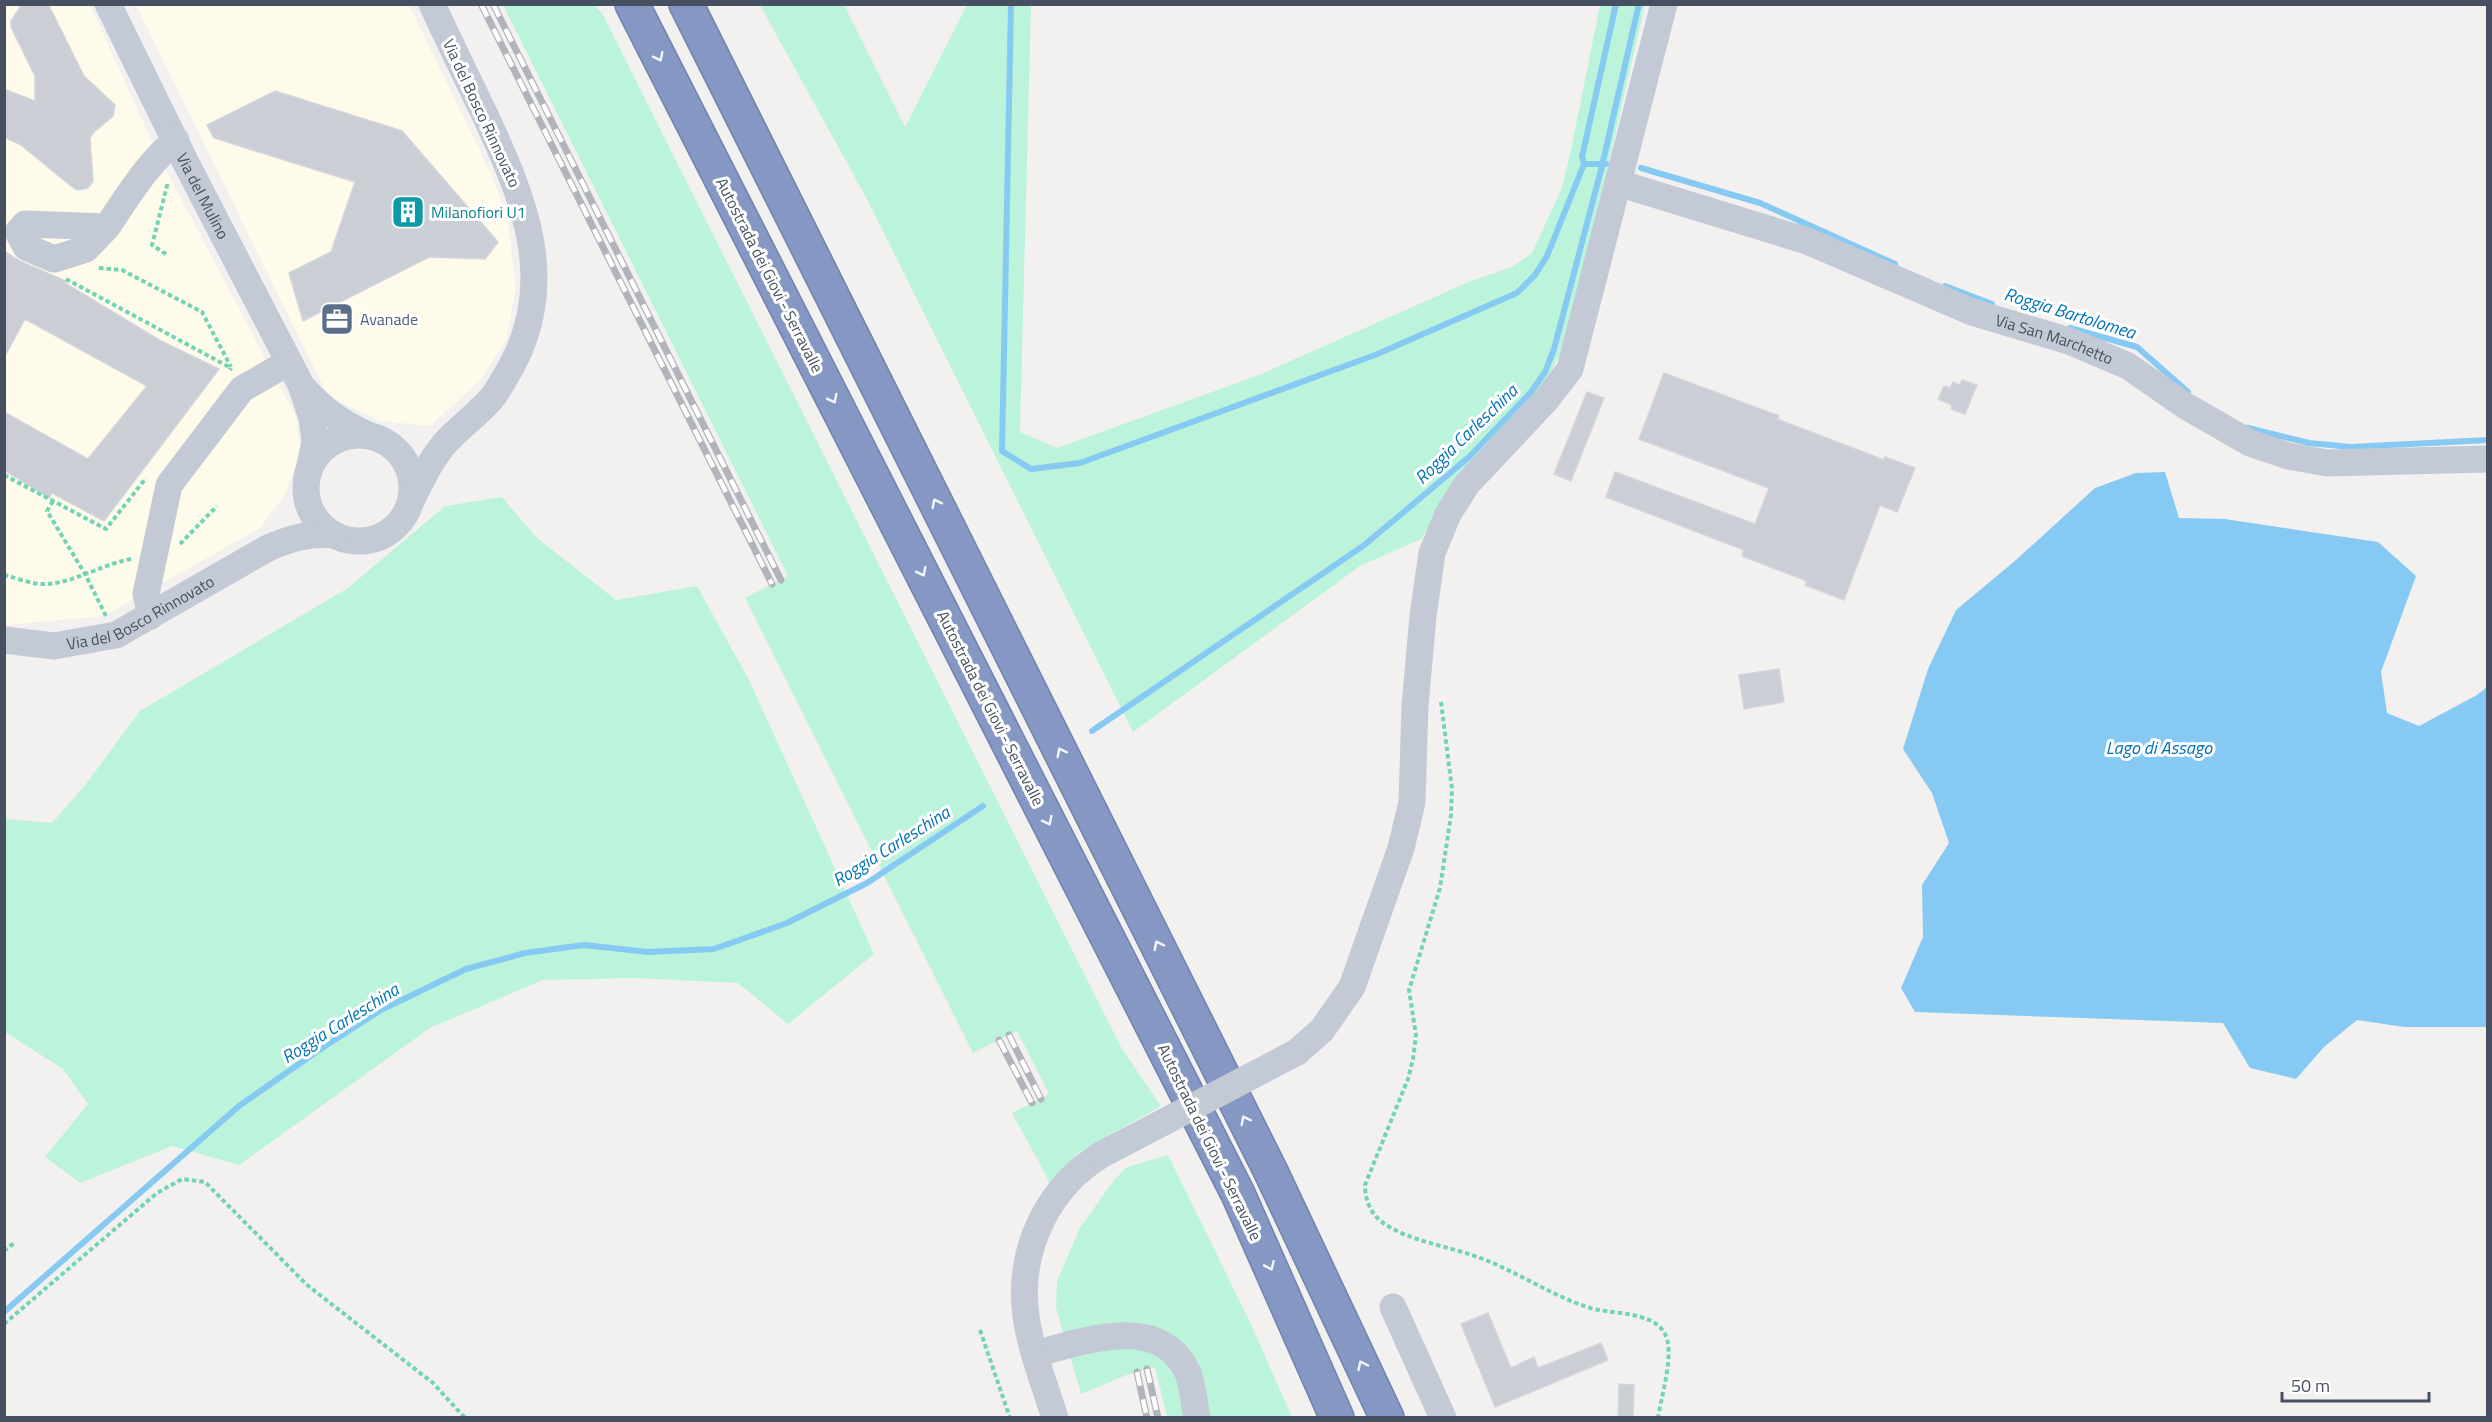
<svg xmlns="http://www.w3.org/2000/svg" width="2492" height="1422" viewBox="0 0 2492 1422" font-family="'Titillium Web',sans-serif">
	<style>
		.commercial { fill: #fefbea }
		.green { fill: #bcf3db }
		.water { fill: #86caf3 }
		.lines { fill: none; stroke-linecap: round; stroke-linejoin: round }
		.stream { stroke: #86caf3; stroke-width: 6 }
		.building { fill: #ccced6; stroke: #d4d5dc; stroke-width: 1.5 }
		.highway-casing { stroke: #7083af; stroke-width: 36 }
		.path { stroke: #71d4b4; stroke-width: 4; stroke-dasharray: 4.5 3; stroke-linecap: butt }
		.minor { stroke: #c3cad6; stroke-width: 27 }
		.highway { stroke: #8598c3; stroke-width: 33 }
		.rail-casing { stroke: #b2b4bb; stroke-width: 7 }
		.rail { stroke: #fff; stroke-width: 4.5; stroke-dasharray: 14; stroke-linecap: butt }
		.minor-bridge { stroke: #c3cad6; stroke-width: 27 }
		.oneway { stroke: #f3f5f9 }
		.labels { text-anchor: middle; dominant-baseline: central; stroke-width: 6; stroke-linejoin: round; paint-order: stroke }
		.street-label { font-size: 16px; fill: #475060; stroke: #fff }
		.culture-label { font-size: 16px; fill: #0d838f; stroke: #fff; text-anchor: start }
		.service-label { font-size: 16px; fill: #4e5e75; stroke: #fff; text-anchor: start }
		.water-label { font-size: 18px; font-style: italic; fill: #0173b9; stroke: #fff }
	</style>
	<rect width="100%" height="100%" fill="#f3f1f0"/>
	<!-- commercial -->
	<path class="commercial" d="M5,5h85l68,150 138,262 4,33 -14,43 -26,35 -156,88 -99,9z
		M136,5h273l82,169 16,42 9,72 -10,52 -24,38 -52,48 -50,-5 -52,-25z"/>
	<!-- green -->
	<path class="green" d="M503,5h91l9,10 519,1034 39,57 -83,47 -28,30 -38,-70 37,-19 -32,-63 -44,22 -228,-455 43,-22z
		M760,5h84l61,122 62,-122h64l-11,427 37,16 202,-73 212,-94 41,-14 20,-14 30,-65 9,-38 29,-145h45l-77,334 -30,57 -78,83 -39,60 -61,27 -227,166 -265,-531z
		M502,497l34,40 80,63 81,-14 52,94 125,274 -86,70 -50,-41 -103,-5 -92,2 -113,48 -191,137 -67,-19 -92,37 -35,-26 43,-53 -25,-35 -58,-37v-213l47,4 34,-39 54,-73 208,-123 97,-82z
		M1168,1155l82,167 42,95h-125l-12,-50 -26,7 -48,20 -25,-86 1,-27 23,-53 34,-48 13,-13z"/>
	<!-- water -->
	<path class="water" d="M2165,472l14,46 46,1 153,23 38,34 -35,96 6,41 32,13 58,-31 10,-8v340h-83l-47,-7 -33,27 -28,32 -46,-11 -27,-45 -308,-11 -14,-24 22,-51 -1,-52 27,-42 -17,-50 -29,-44 25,-80 28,-59 60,-50 79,-72 41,-15z"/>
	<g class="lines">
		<!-- stream -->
		<path class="stream" d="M1011,4l-9,447 29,18 49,-6 295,-108 142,-62 18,-18 12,-19 37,-92
			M1606,164h-22l-2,-7 34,-153
			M1641,168l119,35 135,61
			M1945,286l47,18
			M2070,328l67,19 51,45
			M2248,428l61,15 42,4 137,-7
			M1092,731l271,-185 30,-25 76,-64 62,-65 14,-20 9,-23 47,-179 38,-166
			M4,1312l235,-206 80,-56 62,-40 85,-41 59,-16 59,-8 64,7 66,-3 73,-26 80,-40 116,-77"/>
	</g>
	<!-- building -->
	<path class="building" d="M22,4h26l36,72 31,29 -2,11 -20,17 -3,5 3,43 -5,7 -5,1 -6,1 -6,-4 -50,-41 -17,-8v-48l31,12v-25l-24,-49v-6z
		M275,91l127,40 96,111 -13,17 -56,-2 -126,64 -14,-48 42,-21 24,-70 -141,-44 -7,-13z
		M4,251l16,10 46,20 -1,2 96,58 58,28 -115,152 -52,-28 -3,5 -45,-28v-58l84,47 59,-73 -122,-67 -21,39z
		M1664,373l115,43 -2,3 107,41 1,-3 30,11 -18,44 -17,-7 -36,95 -39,-15 2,-4 -65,-25 2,-6 -138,-53 9,-25 140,52 14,-36 -130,-49z
		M1962,380l15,5 -12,29 -14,-5 1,-4 -14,-6 6,-13 6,2 3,-6 7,3z
		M1587,392l17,6 -33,83 -17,-7z
		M1779,669l5,33 -40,7 -5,-34z
		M1488,1313l23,55 23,-11 4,11 63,-25 7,17 -113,47 -34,-83z
		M1619,1384l15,1 -1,33h-15z"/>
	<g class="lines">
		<defs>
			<path id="highway" d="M632,4l606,1190 99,224
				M686,4l585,1168 116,246"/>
		</defs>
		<!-- highway casing -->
		<use href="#highway" class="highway-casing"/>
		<!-- path -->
		<path class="path" d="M166,254l-14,-9 16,-63
			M99,268l23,2 80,42 29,55
			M66,279l165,89 -1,2
			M4,475l102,54 40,-51
			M53,501l-6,10 38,63 21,42
			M180,544l37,-38
			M4,575c13,3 29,10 42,9 27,-1 57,-20 85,-25
			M1441,702l11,87 -1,26 -11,73 -31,102 7,45 -3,24 -5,20 -43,106c0,17 7,32 23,41 28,17 65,21 95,33 36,14 68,36 104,48 23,8 62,3 77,25 12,19 -3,64 -6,86
			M4,1251l10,-8
			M4,1324l153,-131 25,-14 23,3 102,103 126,98 32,35
			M980,1330l30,88"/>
		<!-- minor -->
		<g class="minor">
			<path id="s1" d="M108,4l78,159 115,222 11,33 3,24 -6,29"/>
			<path id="s2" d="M1618,183l189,58 165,71 97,29 59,25 56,39 66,38 38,13 39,7 161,-4"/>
			<path d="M107,227l-21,22 -32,10 -28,-12 -8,-15 7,-8 82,3c21,-31 40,-63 69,-87"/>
			<path d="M304,389c20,21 38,35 64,46"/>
			<circle cx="359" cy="488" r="53"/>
			<path d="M411,501c10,-20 20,-42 35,-59 14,-15 32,-28 46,-44 7,-9 13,-21 19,-31 48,-87 12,-170 -26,-252 -18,-37 -36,-74 -53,-111"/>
			<path d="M151,616l-5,-22 23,-109 73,-96 47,-27"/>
			<path id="s3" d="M4,640l50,6 62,-11 152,-87c23,-10 41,-15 67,-13"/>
			<path d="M1297,1052l25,-22 30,-43 49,-139 11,-46 3,-96 8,-90 9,-63 16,-39 19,-30 79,-84 24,-31 94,-365"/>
			<path d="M1393,1307l50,111"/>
			<path d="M1035,1354c49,-13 125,-42 153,19 5,13 6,30 9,45"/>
			<path d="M1055,1418c-11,-36 -27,-74 -30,-111 -5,-61 24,-120 76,-152"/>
		</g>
		<!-- highway -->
		<use href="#highway" class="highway"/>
		<defs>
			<path id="rail" d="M481,4l291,580
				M493,4l288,576
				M1009,1035l32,64
				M999,1040l33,63
				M1147,1369l11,49
				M1137,1372l10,46"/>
		</defs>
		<!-- rail casing -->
		<use href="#rail" class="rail-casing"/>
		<!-- rail -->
		<use href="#rail" class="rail"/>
		<!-- minor-bridge -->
		<path class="minor-bridge" d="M1101,1155l196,-103"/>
	</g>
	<!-- one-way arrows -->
	<defs><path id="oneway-chevron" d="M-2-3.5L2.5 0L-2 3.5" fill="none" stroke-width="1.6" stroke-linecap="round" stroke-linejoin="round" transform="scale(1.5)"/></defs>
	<g class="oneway">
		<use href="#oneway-chevron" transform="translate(659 57) rotate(63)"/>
		<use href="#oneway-chevron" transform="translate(833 399) rotate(63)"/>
		<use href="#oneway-chevron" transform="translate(936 503) rotate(-117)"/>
		<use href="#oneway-chevron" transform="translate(922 572) rotate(63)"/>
		<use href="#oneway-chevron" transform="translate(1061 752) rotate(-117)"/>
		<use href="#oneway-chevron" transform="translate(1048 821) rotate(63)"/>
		<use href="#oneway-chevron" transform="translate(1158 945) rotate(-117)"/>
		<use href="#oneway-chevron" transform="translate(1245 1120) rotate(-117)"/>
		<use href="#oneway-chevron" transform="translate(1270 1266) rotate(66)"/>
		<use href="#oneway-chevron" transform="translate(1362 1365) rotate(-115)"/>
	</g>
	<!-- icons -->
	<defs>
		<symbol id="building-square" viewBox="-11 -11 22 22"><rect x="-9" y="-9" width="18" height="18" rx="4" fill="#0f9aa8" stroke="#fff"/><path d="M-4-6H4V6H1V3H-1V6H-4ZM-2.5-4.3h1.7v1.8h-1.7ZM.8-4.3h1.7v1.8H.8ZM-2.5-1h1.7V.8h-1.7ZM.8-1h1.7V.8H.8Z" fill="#fff"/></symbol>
		<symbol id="office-square" viewBox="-11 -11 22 22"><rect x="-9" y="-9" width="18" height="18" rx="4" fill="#5c6f8a" stroke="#fff"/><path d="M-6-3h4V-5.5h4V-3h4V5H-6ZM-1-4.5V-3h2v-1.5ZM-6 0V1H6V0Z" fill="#fff"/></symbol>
	</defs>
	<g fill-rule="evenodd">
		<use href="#building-square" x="389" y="193" width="38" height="38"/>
		<use href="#office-square" x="318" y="300" width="38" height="38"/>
	</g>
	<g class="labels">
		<!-- street labels -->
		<g class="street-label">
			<text transform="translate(482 113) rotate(65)">Via del Bosco Rinnovato</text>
			<text stroke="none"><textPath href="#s1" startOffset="214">Via del Mulino</textPath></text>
			<text transform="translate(770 275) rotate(63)">Autostrada dei Giovi - Serravalle</text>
			<text stroke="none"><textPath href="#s2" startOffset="464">Via San Marchetto</textPath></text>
			<text stroke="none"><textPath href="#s3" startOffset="144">Via del Bosco Rinnovato</textPath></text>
			<text transform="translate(991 708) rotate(63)">Autostrada dei Giovi - Serravalle</text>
			<text transform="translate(1210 1142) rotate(64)">Autostrada dei Giovi - Serravalle</text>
		</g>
		<!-- culture labels -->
		<g class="culture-label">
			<text x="431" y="212">Milanofiori U1</text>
		</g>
		<!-- service labels -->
		<g class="service-label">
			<text x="360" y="319">Avanade</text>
		</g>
		<!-- water labels -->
		<g class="water-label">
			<text transform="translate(2070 313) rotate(17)">Roggia Bartolomea</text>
			<text transform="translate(1466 434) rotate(-44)">Roggia Carleschina</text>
			<text x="2159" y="747">Lago di Assago</text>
			<text transform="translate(891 846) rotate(-32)">Roggia Carleschina</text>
			<text transform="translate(340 1023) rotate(-32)">Roggia Carleschina</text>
		</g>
	</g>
	<!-- border -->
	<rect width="2492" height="1422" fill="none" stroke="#475060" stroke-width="12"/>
	<!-- scale -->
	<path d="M2282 1392v9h147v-9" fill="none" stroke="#475060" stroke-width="3"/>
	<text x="2291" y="1392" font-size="18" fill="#475060" stroke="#ffffff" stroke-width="4.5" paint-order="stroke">50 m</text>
</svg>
